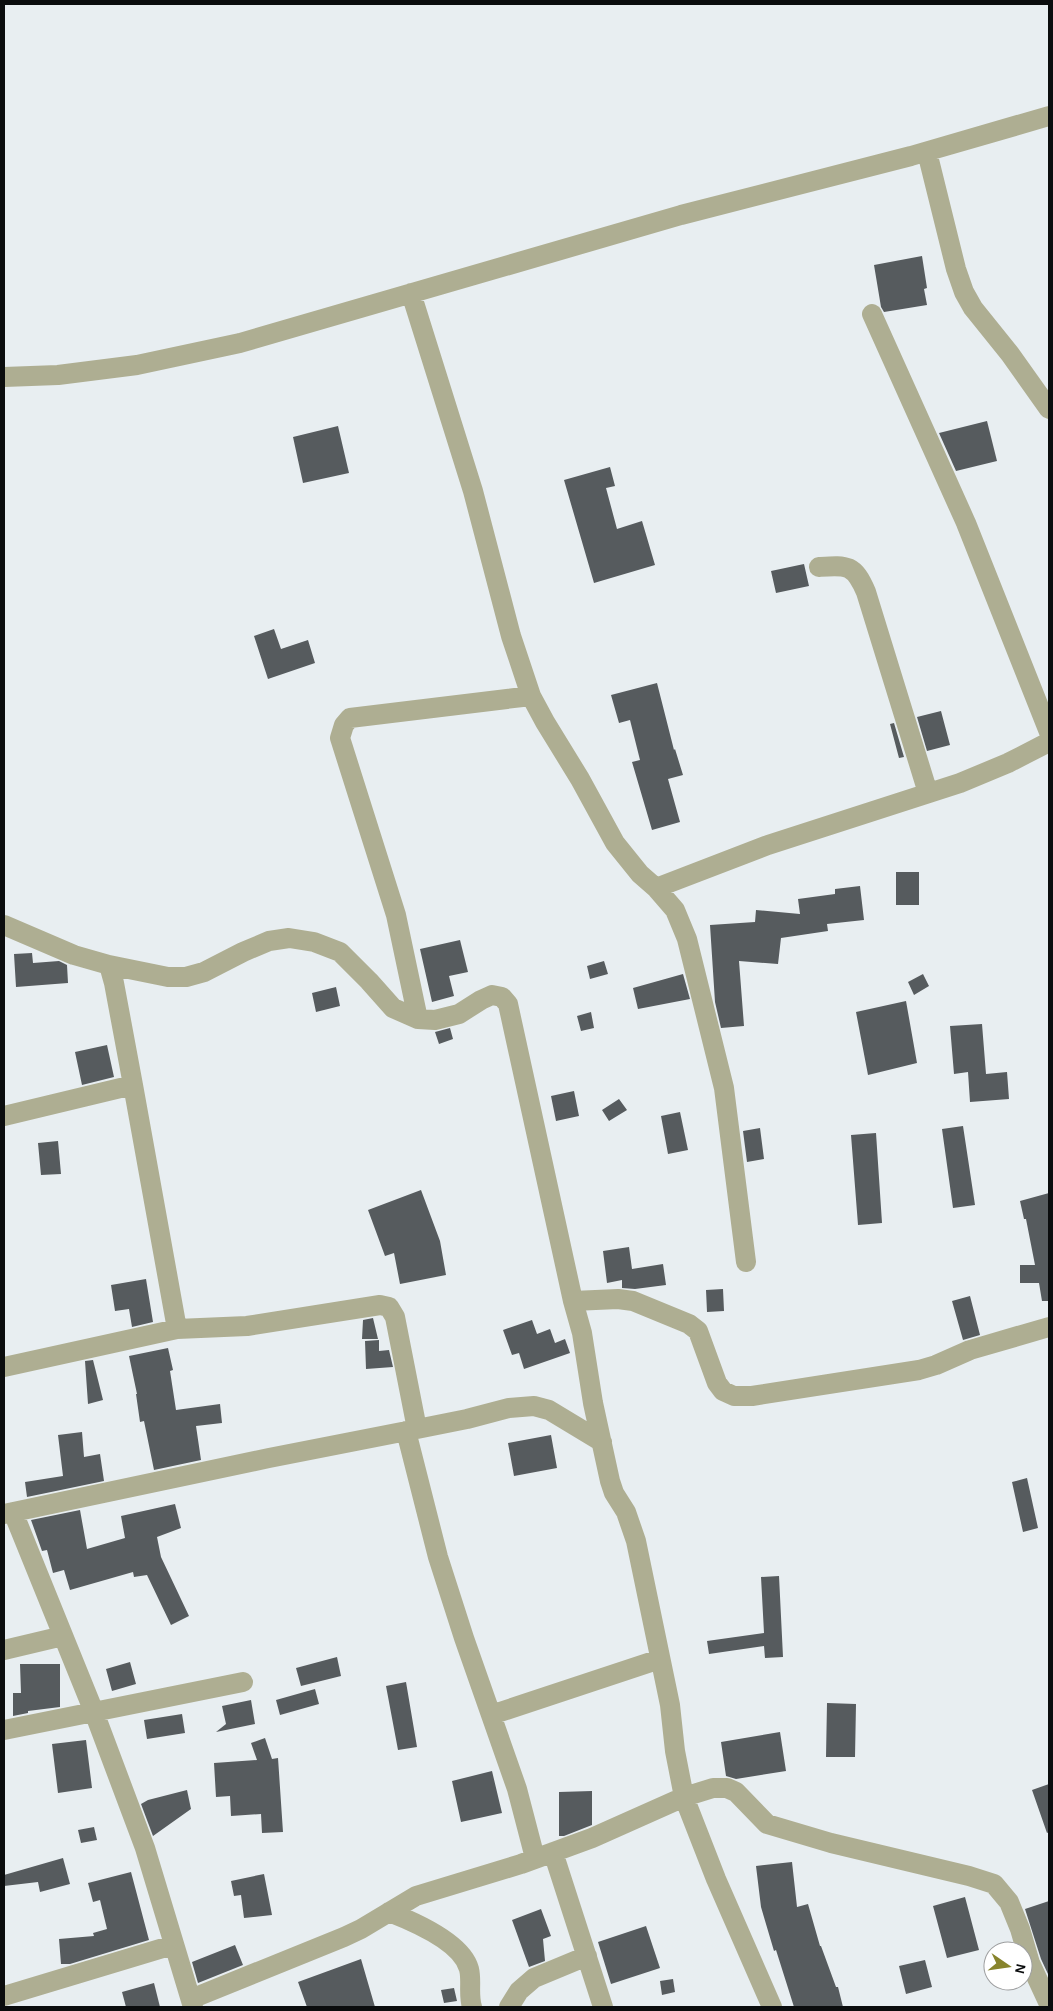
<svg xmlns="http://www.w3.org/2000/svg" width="1053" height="2011" viewBox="0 0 1053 2011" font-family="'Alegreya Sans',sans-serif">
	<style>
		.building { fill: #565b5e }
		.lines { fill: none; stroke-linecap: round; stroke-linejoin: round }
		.minor { stroke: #aeae92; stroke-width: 20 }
	</style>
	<rect width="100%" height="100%" fill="#e8eef1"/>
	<!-- building -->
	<path class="building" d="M922,256l5,32 -3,1 3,16 -43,7 -3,-5 -7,-42z
		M987,421l10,40 -41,10 -17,-38z
		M338,426l11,47 -46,10 -10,-46z
		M610,467l5,19 -9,2 11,41 25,-8 13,44 -61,18 -30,-103z
		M804,564l5,22 -33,7 -5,-22z
		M274,629l7,20 27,-9 7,23 -47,16 -14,-43z
		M657,683l17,67 1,-1 8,26 -15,4 12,43 -28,8 -20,-68 8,-2 -10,-40 -11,3 -8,-28z
		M941,711l9,34 -23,6 -10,-34z
		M894,723l10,34 -5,1 -9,-34z
		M896,872h23v33h-23z
		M860,886l4,34 -37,4 1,7 -47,7 -3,26 -39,-3 5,65 -23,2 -6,-26 -5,-77 45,-3 1,-12 44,4 -2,-15 37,-5v-5z
		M460,940l8,32 -19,4 5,20 -22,6 -12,-53z
		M32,953l1,10 26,-2 8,4 1,18 -52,4 -2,-33z
		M604,961l4,13 -18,5 -3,-13z
		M683,974l7,25 -52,10 -5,-21z
		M923,974l6,12 -15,9 -6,-13z
		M336,987l4,19 -24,6 -4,-19z
		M906,1001l11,62 -49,12 -12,-63z
		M591,1012l3,16 -13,3 -4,-15z
		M982,1024l4,50 21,-2 2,27 -39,3 -2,-30 -14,2 -4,-48z
		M450,1028l3,11 -14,5 -4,-12z
		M107,1045l7,32 -32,8 -7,-33z
		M574,1091l5,25 -23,5 -5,-25z
		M619,1099l8,11 -18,11 -7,-11z
		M680,1112l8,38 -20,4 -7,-38z
		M963,1126l12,79 -22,3 -11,-79z
		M760,1128l4,31 -17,3 -4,-31z
		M876,1133l6,90 -24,2 -7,-90z
		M58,1141l3,33 -20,1 -3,-32z
		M421,1190l19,51 6,34 -46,9 -6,-31 -9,3 -17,-46z
		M1049,1193v108h-7l-3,-18h-19v-18h15l-9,-46h-2l-4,-18z
		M629,1247l3,22 31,-5 3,21 -31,4 -13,-1v-8l-15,3 -4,-32z
		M146,1279l7,43 -21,5 -3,-18 -14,2 -4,-26z
		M723,1289l1,22 -17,1 -1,-22z
		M970,1296l10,39 -17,5 -11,-39z
		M373,1318l5,21h-16l1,-19z
		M532,1320l5,14 13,-5 5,14 10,-4 5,14 -46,16 -5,-16 -7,2 -9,-25z
		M379,1340v11l10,-1 4,17 -27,2 -1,-28z
		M168,1348l5,22 -3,1 6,39 44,-6 2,19 -26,3 5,34 -47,10 -10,-49 -4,1 -4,-28h1l-8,-38z
		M93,1360l10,40 -15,4 -3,-43z
		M82,1432l2,25 16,-3 4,27 -77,16 -2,-15 38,-6 -5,-41z
		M551,1435l6,33 -43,8 -6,-33z
		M1027,1478l11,50 -15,4 -11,-50z
		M175,1504l6,24 -24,9 4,20 28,59 -18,9 -24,-50 -13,2 -1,-5 -63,18 -6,-20 -11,3 -6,-23 -5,1 -11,-31 49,-10 7,39 38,-11 -4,-22z
		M779,1576l4,81 -18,1 -1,-12 -55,8 -2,-13 57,-8 -3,-56z
		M337,1657l4,19 -40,10 -5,-18z
		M130,1662l6,22 -24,7 -6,-22z
		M20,1664h40v43l-32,4v2l-15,3v-23h8z
		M406,1682l11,65 -19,3 -12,-64z
		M315,1689l4,15 -39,11 -4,-15z
		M251,1700l4,24 -39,8 10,-8 -4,-18z
		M827,1703l29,1 -1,53h-29z
		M182,1714l3,19 -38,6 -3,-19z
		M780,1732l6,39 -50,8 -10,-3 -5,-34z
		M265,1738l7,21 6,-1 5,74 -21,1 -1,-19 -30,2 -1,-20 -14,1 -2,-34 43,-3 -6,-17z
		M86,1740l6,48 -34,5 -6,-49z
		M492,1771l10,42 -41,9 -9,-41z
		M1049,1784v48l-2,1 -15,-43z
		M187,1790l4,19 -38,27 -12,-32 7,-4z
		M592,1791v34l-28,11h-5v-44z
		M94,1827l3,13 -16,3 -3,-13z
		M63,1858l7,26 -30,8 -2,-10 -34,4v-11z
		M792,1862l5,45 11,-3 12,42h1l15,41h2l5,20h-49l-18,-57 -2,1 -13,-44 -5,-41z
		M131,1872l18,68 -79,24h-9l-2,-25 35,-3 -1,-3 14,-4 -7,-29 -7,2 -5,-19z
		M264,1874l8,41 -28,3 -3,-23 -7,1 -3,-15z
		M965,1897l14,53 -32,8 -14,-52z
		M1049,1901v73h-1l-7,-15 -16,-50z
		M541,1909l10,27 -8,3 2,22 -16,6 -17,-47z
		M646,1926l14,42 -49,16 -13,-42z
		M235,1945l8,20 -45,18 -6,-21z
		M361,1959l14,48h-68l-9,-25z
		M925,1960l7,27 -26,7 -7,-28z
		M673,1979l2,13 -13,3 -2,-14z
		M154,1983l6,24h-34l-4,-15z
		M454,1988l3,13 -13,2 -3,-13z"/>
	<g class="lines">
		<!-- minor -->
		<path class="minor" d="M927,152l29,117 8,23 9,16 37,46 39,55
			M411,293l62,198 38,145 20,60 14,26 35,57 35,64 25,31 16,14 19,22 12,29 37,149 22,174
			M872,314l94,209 83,209
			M4,377l54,-2 79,-10 103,-22 441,-128 230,-59 138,-40
			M819,567c28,-2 35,-3 47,25l62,201
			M656,888l112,-43 192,-62 48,-20 41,-21
			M4,925l70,30 35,10 5,18 19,102 44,244
			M109,965l59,12h18l18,-5 39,-20 26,-11 20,-3 25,4 26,10 29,29 24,27 25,11 17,1 24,-6 22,-14 11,-5 10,2 6,7 65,297 9,32 11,70 17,78 4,12 12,19 10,29 34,164 5,46 9,46 32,82 56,128
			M418,1019l-22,-104 -56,-177 4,-13 6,-7 181,-22
			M4,1116l129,-31
			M573,1301l45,-2 15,2 56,23 9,7 19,52 6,8 11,5h18l167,-26 17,-5 34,-15 79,-23
			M4,1367l173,-38 70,-3 133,-21 9,2 6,10 22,112 50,-10 42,-11 25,-2 15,4 53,32
			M406,1431l32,126 26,81 53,151 18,69
			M13,1512l81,200 51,136 48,159
			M4,1514l265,-56 148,-29
			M4,1650l59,-14
			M491,1715l169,-56
			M4,1730l239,-48
			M553,1852l50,155
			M389,1912c23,9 73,30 80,57 3,12 -1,25 3,38
			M4,1996l169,-51
			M191,1999l153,-62 17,-8 55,-33 105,-32 71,-26 92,-41 29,-9h14l9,4 31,32 64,19 138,33 25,8 15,18 11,27 10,34 19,41
			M509,2007l10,-16 15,-13 53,-22"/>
	</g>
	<!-- border -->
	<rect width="1053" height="2011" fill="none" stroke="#0b0d0e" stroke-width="10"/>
	<!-- north arrow -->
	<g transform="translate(1008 1966) rotate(103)"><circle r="24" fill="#ffffff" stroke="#9d9e9f"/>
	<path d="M0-4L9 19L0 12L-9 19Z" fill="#87842c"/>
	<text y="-8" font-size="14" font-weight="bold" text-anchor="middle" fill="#0b0d0e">N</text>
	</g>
</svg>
